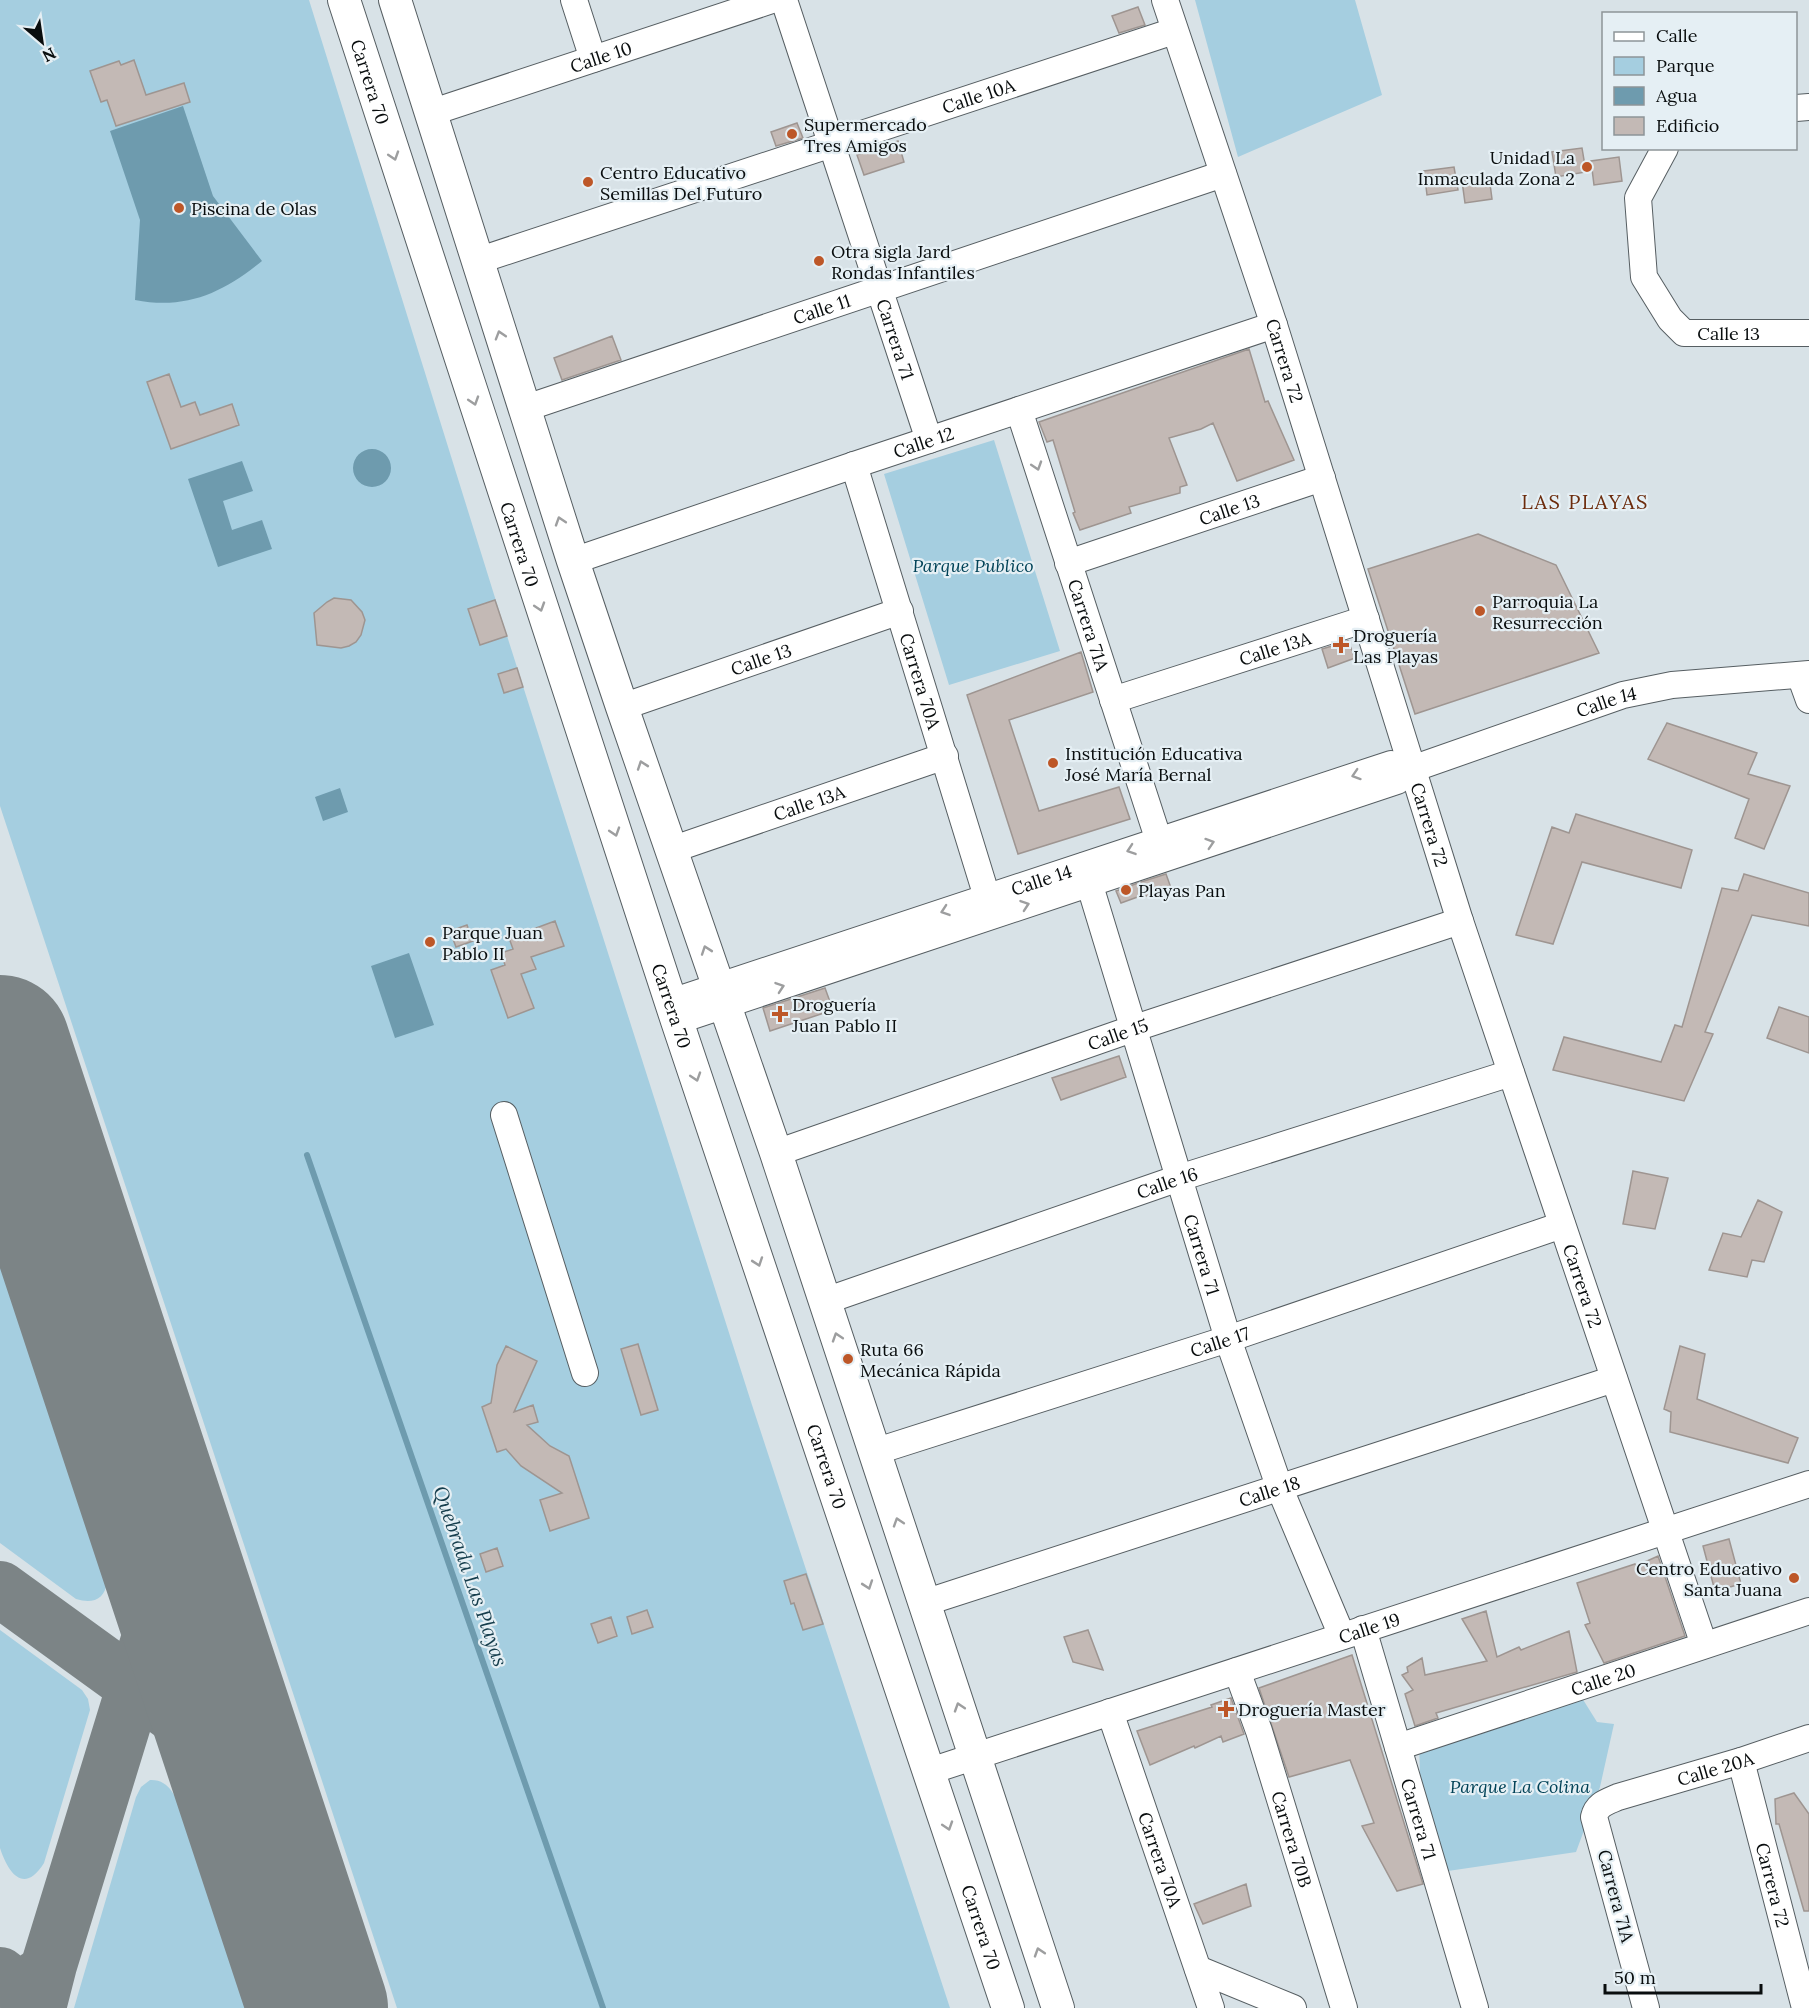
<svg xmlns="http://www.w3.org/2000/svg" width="1809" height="2008" viewBox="0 0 1809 2008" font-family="Lora,serif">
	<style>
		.green { fill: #a5cee0 }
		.water { fill: #6e9bae }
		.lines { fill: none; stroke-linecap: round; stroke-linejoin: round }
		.stream { stroke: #6e9bae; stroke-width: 6 }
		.taxiway { stroke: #7c8486; stroke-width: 56 }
		.runway { stroke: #7c8486; stroke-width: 140 }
		.building { fill: #c3b9b5; stroke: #9e9591; stroke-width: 1.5 }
		.minor-casing { stroke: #565e62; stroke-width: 28 }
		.major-casing { stroke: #565e62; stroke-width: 34 }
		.minor { stroke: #fff; stroke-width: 26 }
		.major { stroke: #fff; stroke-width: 32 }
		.oneway { stroke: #9d9e9f }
		.poi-dot { fill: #bd5728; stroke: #e5eff4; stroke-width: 2 }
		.labels { text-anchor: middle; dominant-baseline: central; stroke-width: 4.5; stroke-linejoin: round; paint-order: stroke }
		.street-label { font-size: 18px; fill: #090d0e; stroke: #e5eff4 }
		.poi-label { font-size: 18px; fill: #090d0e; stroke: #e5eff4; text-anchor: start }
		.park-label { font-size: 18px; font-style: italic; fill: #004257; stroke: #e5eff4 }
		.neighbourhood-label { font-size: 20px; letter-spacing: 1.5px; fill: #6c2c0d; stroke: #e5eff4 }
		.water-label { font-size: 20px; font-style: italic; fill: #153d4c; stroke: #e5eff4 }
	</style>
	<rect width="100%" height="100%" fill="#d8e2e7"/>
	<!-- green -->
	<path class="green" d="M0,0h309l192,617 251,788 198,603h-553l-397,-1202z
		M1195,0h160l27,95 -144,62z
		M994,440l66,211 -111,34 -65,-211z
		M0,1260l107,322c-2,18 -15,22 -31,17l-76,-56z
		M0,1630l82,60 6,9 2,11 -46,153c-20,32 -36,10 -44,-15z
		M1582,1698l15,24 17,2 -14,63 -24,65 -128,19 -27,-60 -2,-71z
		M150,1780c20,-1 26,18 33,34l65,194h-174l62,-211 5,-10z"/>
	<!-- water -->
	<path class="water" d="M183,106l30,90 49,65c-39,32 -76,49 -127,39l5,-80 -30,-89z
		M353 468a19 19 0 1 1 38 0a19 19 0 1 1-38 0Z
		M242,461l11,30 -30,10 9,29 30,-10 10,29 -54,18 -30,-88z
		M340,788l8,24 -25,9 -8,-24z
		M409,953l25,72 -39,13 -24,-72z"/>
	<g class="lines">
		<!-- stream -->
		<path class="stream" d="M307,1155l296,853"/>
		<!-- taxiway -->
		<path class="taxiway" d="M0,1589l217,157 12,13 15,25
			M0,1975c17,16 39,8 49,-10
			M38,2008l11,-43 114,-371 4,-20v-23"/>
		<!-- runway -->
		<path class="runway" d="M0,1045l318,963"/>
	</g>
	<!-- building -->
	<path class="building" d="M1138,7l7,18 -26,8 -7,-17z
		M134,60l12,35 38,-12 6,19 -74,24 -9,-26 -6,2 -11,-31 29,-10 2,4z
		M797,123l6,15 -27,8 -5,-14z
		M898,141l6,21 -40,13 -7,-20z
		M1582,148l4,24 -30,5 -4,-25z
		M1619,157l3,24 -28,4 -3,-24z
		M1454,167l4,23 -31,5 -3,-24z
		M1489,176l3,23 -27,4 -3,-22z
		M612,336l9,24 -59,20 -8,-22z
		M1249,349l16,53 3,-1 26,59 -57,21 -24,-58 -12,6 -32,9 18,47 -7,2v6l-51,14 2,6 -51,17 -7,-17 2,-1 -22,-72 -6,2 -8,-20z
		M169,374l12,33 14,-5 5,13 32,-11 7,21 -68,24 -24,-67z
		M1478,534l78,31 43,88 -184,61 -47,-145z
		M334,598l17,2 11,12 3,8 -4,15 -5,7 -7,4 -8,2 -24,-3 -3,-32 13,-11z
		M495,600l12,36 -27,9 -12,-36z
		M1348,641l7,17 -27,10 -6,-19z
		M1081,652l12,40 -84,28 30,91 80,-24 11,32 -112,35 -51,-159z
		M517,668l6,19 -19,6 -6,-19z
		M1667,723l90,30 -9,21 42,12 -26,63 -29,-11 14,-39 -101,-40z
		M1576,814l116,36 -11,38 -99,-26 -29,82 -37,-9 36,-108 17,6z
		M1166,874l5,14 -25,8 -5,-14z
		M1744,874l65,19v33l-57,-11 -47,117 8,2 -29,67 -131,-31 11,-33 97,25 14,-37 7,2 40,-139 16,3z
		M1138,883l5,12 -22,8 -5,-12z
		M555,921l9,25 -33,11 5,12 -15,5 13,34 -26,10 -17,-48 14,-5 -4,-12 12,-4 -4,-11z
		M467,925l6,16 -17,6 -6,-16z
		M825,988l8,22 -63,21 -7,-23z
		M1779,1007l30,10v36l-42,-15z
		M1119,1056l7,21 -65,23 -9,-22z
		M1633,1171l35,7 -13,51 -32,-5z
		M1758,1200l24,12 -18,50 -12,-2 -5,17 -38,-7 14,-37 18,4z
		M638,1344l20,66 -17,5 -20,-66z
		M506,1346l31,15 -23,51 19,-7 5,17 -11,3 23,21 19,10 20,62 -39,13 -10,-31 22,-7 -41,-27 -15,-17 -9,3 -15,-45 9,-4 6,-38z
		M1680,1346l25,8 -8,45 101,39 -10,25 -118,-31 1,-20 -7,-3z
		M1729,1539l12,45 -26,7 -12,-45z
		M497,1548l6,18 -17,6 -6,-18z
		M1658,1556l27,80 -81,27 -19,-38 5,-2 -13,-40 58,-19 1,2z
		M806,1574l17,50 -20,6 -9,-27 -3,1 -7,-23z
		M647,1610l6,17 -21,7 -5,-17z
		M1486,1611l11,46 22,-10 2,3 48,-19 8,41 -141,41 2,5 -23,8 -10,-32 8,-4 -11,-15 6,-3 -1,-5 15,-9 3,17 62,-14 -25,-42z
		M611,1617l6,19 -19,7 -7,-19z
		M1088,1630l15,40 -30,-8 -9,-25z
		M1352,1655l71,229 -26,7 -35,-65 12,-3 -24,-63 -61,17 -30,-89z
		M1231,1698l13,36 -21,8 -2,-6 -26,12 -1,-2 -44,19 -13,-34 75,-24 -1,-2z
		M1794,1793l15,21v97h-5l-25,-87h-3l-1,-25z
		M1246,1884l5,22 -48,18 -9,-20z"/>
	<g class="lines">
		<defs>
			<g id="minor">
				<path d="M574,0l19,59"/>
				<path id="s1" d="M784,0l145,440"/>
				<path id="s2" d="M1165,0l109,325 186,596 244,724"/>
				<path d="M1796,108l13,-1"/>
				<path id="s3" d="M430,113l342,-113"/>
				<path id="s4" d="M1665,148l-27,50 6,79 26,42 14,14h125"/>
				<path id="s5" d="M477,261l697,-230"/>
				<path id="s6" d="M523,409l700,-235"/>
				<path id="s7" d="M1019,410l140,431"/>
				<path id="s8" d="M854,465l133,432"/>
				<path id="s9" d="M573,561l281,-96 420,-140"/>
				<path id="s10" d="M1068,563l254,-85"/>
				<path d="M1800,675l9,25"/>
				<path id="s11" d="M1113,700l253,-81"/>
				<path id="s12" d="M622,707l278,-96"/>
				<path id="s13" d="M671,850l274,-94"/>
				<path id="s14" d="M1084,866l144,473 52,150 62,147"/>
				<path id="s15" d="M671,1002l720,-238 21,5"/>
				<path id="s16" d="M677,1021l720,-240 15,-12 211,-74 49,-10 137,-11"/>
				<path d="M504,1115l81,258"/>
				<path id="s17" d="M776,1153l356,-124 328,-108"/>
				<path id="s18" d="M825,1301l354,-123 332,-105"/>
				<path id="s19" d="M874,1452l354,-113 334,-114"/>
				<path id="s20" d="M924,1603l690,-224"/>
				<path id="s21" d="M1363,1629l112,379"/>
				<path id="s22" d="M1237,1671l22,60 85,277"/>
				<path id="s23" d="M1110,1712l101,296"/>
				<path id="s24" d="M1398,1747l411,-136"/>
				<path id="s25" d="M1741,1761l64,247"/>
				<path id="s26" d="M930,1771l879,-287"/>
				<path d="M1198,1969l95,39"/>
				<path id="s27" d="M1646,2008l-52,-191c3,-13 13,-15 24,-20l123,-36 68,-23"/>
			</g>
			<g id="major">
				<path id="s28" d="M344,0c110,340 219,681 333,1021 110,329 223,657 331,987"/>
				<path d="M395,0l178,561 49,146 154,446 282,855"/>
			</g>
		</defs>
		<!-- minor casing -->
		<use href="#minor" class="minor-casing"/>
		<!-- major casing -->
		<use href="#major" class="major-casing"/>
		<!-- minor -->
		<use href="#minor" class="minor"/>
		<!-- major -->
		<use href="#major" class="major"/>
	</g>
	<!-- one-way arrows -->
	<defs><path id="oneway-chevron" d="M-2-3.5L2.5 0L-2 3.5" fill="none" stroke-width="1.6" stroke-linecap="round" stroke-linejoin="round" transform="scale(1.5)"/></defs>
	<g class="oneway">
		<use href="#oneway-chevron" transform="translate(394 156) rotate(72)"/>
		<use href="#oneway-chevron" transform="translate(500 335) rotate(-107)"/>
		<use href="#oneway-chevron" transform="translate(474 401) rotate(72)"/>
		<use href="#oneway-chevron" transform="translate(1037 466) rotate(72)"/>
		<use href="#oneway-chevron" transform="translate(560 521) rotate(-108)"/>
		<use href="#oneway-chevron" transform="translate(540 607) rotate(72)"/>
		<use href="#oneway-chevron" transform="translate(642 765) rotate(-109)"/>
		<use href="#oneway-chevron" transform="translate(1356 775) rotate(162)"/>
		<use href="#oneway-chevron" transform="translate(615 832) rotate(72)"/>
		<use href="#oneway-chevron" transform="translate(1210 843) rotate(-18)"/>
		<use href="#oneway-chevron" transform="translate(1131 850) rotate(161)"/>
		<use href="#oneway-chevron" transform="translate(1025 905) rotate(-19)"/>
		<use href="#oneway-chevron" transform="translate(945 911) rotate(161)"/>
		<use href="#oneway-chevron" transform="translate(706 950) rotate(-109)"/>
		<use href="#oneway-chevron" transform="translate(780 987) rotate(-19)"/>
		<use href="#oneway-chevron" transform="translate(696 1077) rotate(72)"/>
		<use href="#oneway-chevron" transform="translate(758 1262) rotate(71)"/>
		<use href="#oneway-chevron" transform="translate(837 1337) rotate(-108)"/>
		<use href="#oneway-chevron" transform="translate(898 1522) rotate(-108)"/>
		<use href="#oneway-chevron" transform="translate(868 1585) rotate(71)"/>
		<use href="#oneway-chevron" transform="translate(959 1707) rotate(-108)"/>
		<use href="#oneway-chevron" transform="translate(948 1826) rotate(72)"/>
		<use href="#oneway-chevron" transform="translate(1039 1952) rotate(-108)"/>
	</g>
	<!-- markers -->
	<g class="poi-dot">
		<circle cx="792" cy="134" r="6"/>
		<circle cx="1587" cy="167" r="6"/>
		<circle cx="588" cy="182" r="6"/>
		<circle cx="179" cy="208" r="6"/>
		<circle cx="819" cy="261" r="6"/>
		<circle cx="1480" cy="611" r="6"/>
		<path d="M1338 636h6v6h6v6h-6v6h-6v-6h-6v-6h6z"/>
		<circle cx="1053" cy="763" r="6"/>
		<circle cx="1126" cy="890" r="6"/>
		<circle cx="430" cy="942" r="6"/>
		<path d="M777 1005h6v6h6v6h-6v6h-6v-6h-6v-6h6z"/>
		<circle cx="848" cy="1359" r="6"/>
		<circle cx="1794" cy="1578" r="6"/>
		<path d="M1223 1700h6v6h6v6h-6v6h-6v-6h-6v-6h6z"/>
	</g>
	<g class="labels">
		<!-- street labels -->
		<g class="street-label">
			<text stroke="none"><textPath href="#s3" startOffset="180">Calle 10</textPath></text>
			<text stroke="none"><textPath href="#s28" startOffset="86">Carrera 70</textPath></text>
			<text stroke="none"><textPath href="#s5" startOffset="528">Calle 10A</textPath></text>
			<text stroke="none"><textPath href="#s6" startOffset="315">Calle 11</textPath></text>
			<text stroke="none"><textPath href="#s4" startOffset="250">Calle 13</textPath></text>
			<text stroke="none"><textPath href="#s1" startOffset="357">Carrera 71</textPath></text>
			<text stroke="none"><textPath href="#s2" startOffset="380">Carrera 72</textPath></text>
			<text stroke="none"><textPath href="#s9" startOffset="370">Calle 12</textPath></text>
			<text stroke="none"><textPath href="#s10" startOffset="170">Calle 13</textPath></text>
			<text stroke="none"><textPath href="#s28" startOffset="572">Carrera 70</textPath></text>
			<text stroke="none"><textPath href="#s7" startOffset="226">Carrera 71A</textPath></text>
			<text stroke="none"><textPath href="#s11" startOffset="170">Calle 13A</textPath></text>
			<text stroke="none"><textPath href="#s12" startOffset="147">Calle 13</textPath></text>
			<text stroke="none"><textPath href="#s8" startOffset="226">Carrera 70A</textPath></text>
			<text stroke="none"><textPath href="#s16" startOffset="984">Calle 14</textPath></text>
			<text stroke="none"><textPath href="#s13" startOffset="146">Calle 13A</textPath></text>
			<text stroke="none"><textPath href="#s2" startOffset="866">Carrera 72</textPath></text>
			<text stroke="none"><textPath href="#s15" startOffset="390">Calle 14</textPath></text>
			<text stroke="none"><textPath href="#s28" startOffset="1058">Carrera 70</textPath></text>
			<text stroke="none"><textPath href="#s17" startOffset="362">Calle 15</textPath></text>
			<text stroke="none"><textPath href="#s18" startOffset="362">Calle 16</textPath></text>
			<text stroke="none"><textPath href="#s14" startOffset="406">Carrera 71</textPath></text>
			<text stroke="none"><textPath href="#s2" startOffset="1352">Carrera 72</textPath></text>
			<text stroke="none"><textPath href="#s19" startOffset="363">Calle 17</textPath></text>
			<text stroke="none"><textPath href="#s28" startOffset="1544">Carrera 70</textPath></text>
			<text stroke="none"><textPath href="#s20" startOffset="363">Calle 18</textPath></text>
			<text stroke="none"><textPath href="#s26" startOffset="462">Calle 19</textPath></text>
			<text stroke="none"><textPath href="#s24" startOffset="216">Calle 20</textPath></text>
			<text stroke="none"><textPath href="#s27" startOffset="332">Calle 20A</textPath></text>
			<text stroke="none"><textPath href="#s21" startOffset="198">Carrera 71</textPath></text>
			<text stroke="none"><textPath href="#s22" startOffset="177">Carrera 70B</textPath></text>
			<text stroke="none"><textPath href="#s23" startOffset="156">Carrera 70A</textPath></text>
			<text stroke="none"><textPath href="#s25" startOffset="128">Carrera 72</textPath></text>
			<text transform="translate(1616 1896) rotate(75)">Carrera 71A</text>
			<text stroke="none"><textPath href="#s28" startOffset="2030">Carrera 70</textPath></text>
		</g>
		<!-- poi labels -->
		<g class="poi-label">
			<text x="804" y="124">Supermercado<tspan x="804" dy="21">Tres Amigos</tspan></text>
			<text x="1575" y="157" text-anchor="end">Unidad La<tspan x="1575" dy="21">Inmaculada Zona 2</tspan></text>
			<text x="600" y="172">Centro Educativo<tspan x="600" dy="21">Semillas Del Futuro</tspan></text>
			<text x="191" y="208">Piscina de Olas</text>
			<text x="831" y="251">Otra sigla Jard<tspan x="831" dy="21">Rondas Infantiles</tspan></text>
			<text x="1492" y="601">Parroquia La<tspan x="1492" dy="21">Resurrección</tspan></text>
			<text x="1353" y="635">Droguería<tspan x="1353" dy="21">Las Playas</tspan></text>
			<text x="1065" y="753">Institución Educativa<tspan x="1065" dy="21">José María Bernal</tspan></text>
			<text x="1138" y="890">Playas Pan</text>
			<text x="442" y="932">Parque Juan<tspan x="442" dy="21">Pablo II</tspan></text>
			<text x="792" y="1004">Droguería<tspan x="792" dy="21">Juan Pablo II</tspan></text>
			<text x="860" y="1349">Ruta 66<tspan x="860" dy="21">Mecánica Rápida</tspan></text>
			<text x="1782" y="1568" text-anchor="end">Centro Educativo<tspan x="1782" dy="21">Santa Juana</tspan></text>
			<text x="1238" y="1709">Droguería Master</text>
		</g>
		<!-- park labels -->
		<g class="park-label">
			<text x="973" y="565">Parque Publico</text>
			<text x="1520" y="1786">Parque La Colina</text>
		</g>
		<!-- neighbourhood labels -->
		<g class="neighbourhood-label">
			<text x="1585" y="501">LAS PLAYAS</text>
		</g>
		<!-- water labels -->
		<g class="water-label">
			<text transform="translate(471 1576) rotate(71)">Quebrada Las Playas</text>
		</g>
	</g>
	<!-- legend -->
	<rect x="1602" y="12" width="195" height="138" fill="#e5eff4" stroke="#8d9598" stroke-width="1.5"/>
	<rect x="1614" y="32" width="30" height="9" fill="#ffffff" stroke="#8d9598" stroke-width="1.5"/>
	<text x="1656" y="42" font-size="18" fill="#090d0e">Calle</text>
	<rect x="1614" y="57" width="30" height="18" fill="#a5cee0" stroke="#8d9598" stroke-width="1.5"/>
	<text x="1656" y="72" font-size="18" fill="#090d0e">Parque</text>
	<rect x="1614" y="87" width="30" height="18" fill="#6e9bae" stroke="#8d9598" stroke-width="1.5"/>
	<text x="1656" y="102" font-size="18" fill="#090d0e">Agua</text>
	<rect x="1614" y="117" width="30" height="18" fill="#c3b9b5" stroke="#8d9598" stroke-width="1.5"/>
	<text x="1656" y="132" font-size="18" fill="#090d0e">Edificio</text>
	<!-- north arrow -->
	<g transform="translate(42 42) rotate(151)" stroke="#e5eff4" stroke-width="4.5" paint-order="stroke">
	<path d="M0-4.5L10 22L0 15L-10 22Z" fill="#090d0e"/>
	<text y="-9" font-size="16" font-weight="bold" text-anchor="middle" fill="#090d0e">N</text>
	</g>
	<!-- scale -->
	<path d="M1605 1984v9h156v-9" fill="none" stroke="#090d0e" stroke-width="3"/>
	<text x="1614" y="1984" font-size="18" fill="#090d0e" stroke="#e5eff4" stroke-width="4.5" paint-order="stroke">50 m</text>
</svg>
